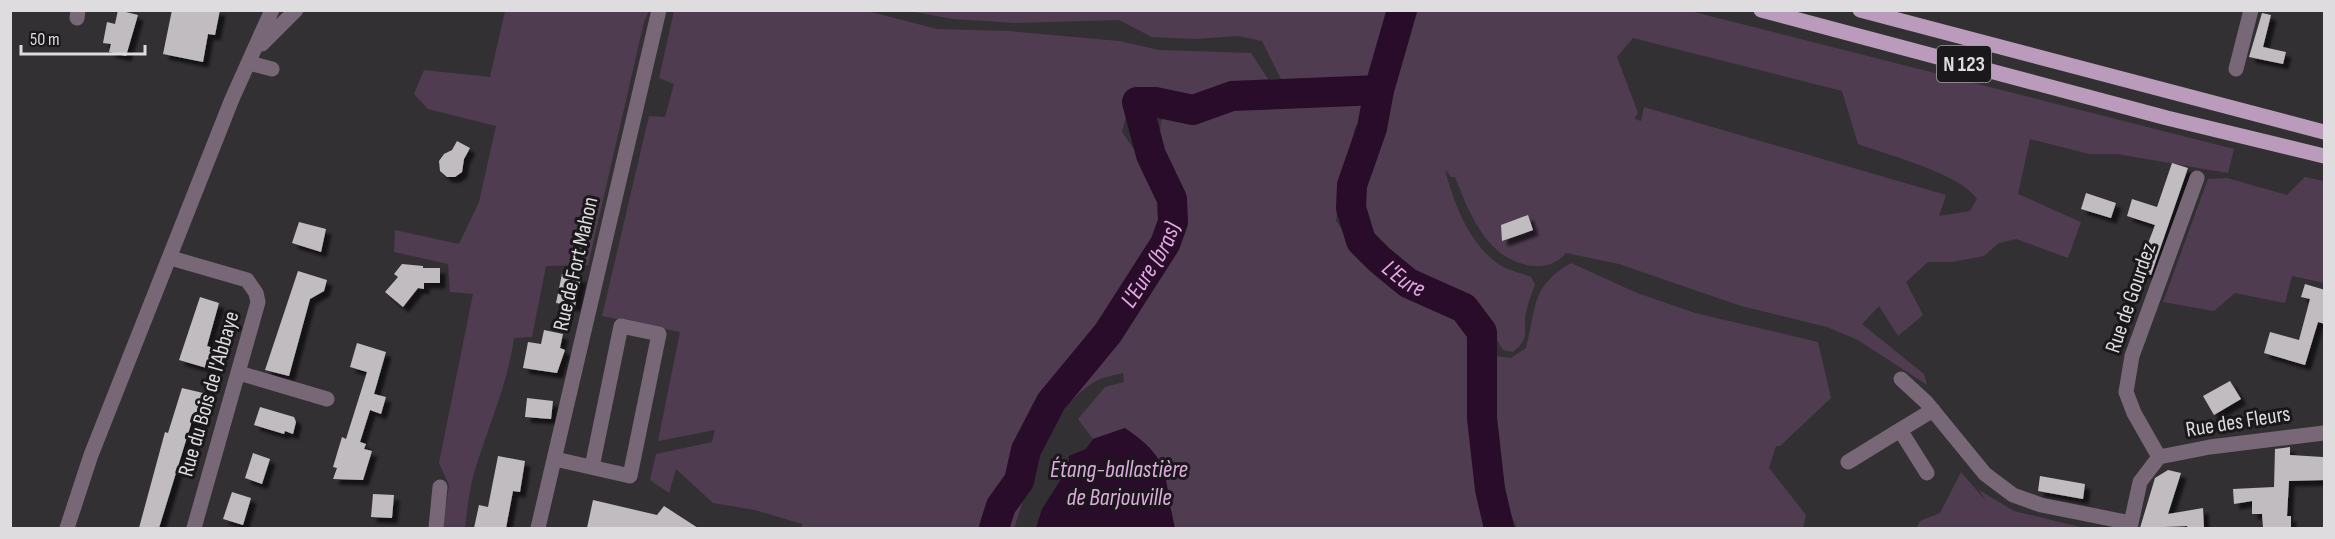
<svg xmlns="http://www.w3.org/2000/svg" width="2335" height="539" viewBox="0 0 2335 539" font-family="'Sofia Sans Condensed',sans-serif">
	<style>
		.green { fill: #503c50; fill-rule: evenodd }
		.water { fill: #290b2a }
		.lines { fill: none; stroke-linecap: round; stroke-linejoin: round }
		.river { stroke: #290b2a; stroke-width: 30 }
		.building { fill: #c0bcc0; filter: url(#shadow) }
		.minor { stroke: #776777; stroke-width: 15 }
		.major { stroke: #bb9bbb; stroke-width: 15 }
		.labels { text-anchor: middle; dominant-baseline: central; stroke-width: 6; stroke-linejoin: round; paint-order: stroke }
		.shield { fill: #1a181a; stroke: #a3a1a3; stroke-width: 1.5 }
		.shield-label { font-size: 21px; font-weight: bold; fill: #dedcde }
		.street-label { font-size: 22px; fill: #dedcde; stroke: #1a181a }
		.water-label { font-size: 24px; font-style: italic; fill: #e1a9e2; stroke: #1a181a }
	</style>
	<defs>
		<filter id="shadow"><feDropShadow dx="5.5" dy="5.5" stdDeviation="1.5" flood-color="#0009"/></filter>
	</defs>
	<rect width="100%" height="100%" fill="#333033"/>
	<!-- green -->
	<path class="green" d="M505,11h144l-5,11 -56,243 -42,1 -14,71 -18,1c-7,49 -26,88 -40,135 -5,18 -7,37 -9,55h-22l6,-43 -10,-22 34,-169 -23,-2 -2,-28 -54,-12 1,-22 64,14 20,-42 17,-76 -68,-17 -14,-15 10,-24 66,7z
		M674,11h193l70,18 72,2 110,10 40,9 92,3 17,26h13l-19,-38 -24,-5 -43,3 -43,-2 -33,-17 -103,3 -63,-4 -44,-8h478l-19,93 -13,24 -13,49 -6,44 28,39 30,26 23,7 41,20 14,19 5,120 18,76h-320l-3,-15 -47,-85 -32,11 -15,-20 27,-32 19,-5 -1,-9c-8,2 -19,4 -27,8 -47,26 -66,100 -82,147h-212v-4l-47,-14 -42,-7 -37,-34 -7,24 -19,-13 6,-26 56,-12 3,-12 -57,11 22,-109 -78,-16 47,-200 16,1 9,-33 -15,-6zM1134,86l41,21 -14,14 -3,30 27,86 -25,-50 -38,-55z
		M1408,11h282l544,138 -6,24 -111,-19h-28l-59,-15 -12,55 63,28 -13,36 -52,-19 -17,4 -15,13 -32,6h-24l-22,20 17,33 -25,21 -19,-30 -17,18 62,50 3,11 -69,-45 -31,-13 -86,-21 -122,-42 -53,-11c-8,10 -20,14 -33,13 -45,-5 -63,-51 -78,-89h-4l-6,-8c8,33 25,77 55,96 9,6 22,8 31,12l4,7c-3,9 -7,19 -9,28 -4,20 6,24 -13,40l-10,-2 -20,-34 -24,-25 -64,-23 -20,-24 -17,-31 4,-30 16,-35 3,-15 -4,-15 16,-62zM1633,38l209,53 16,53c30,11 103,30 119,55l-7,12 -31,5 7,-21 -302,-88 -3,14 -7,-2 4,-6 -21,-56z
		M2305,177l19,4v102l-32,-7 -7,27 -50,-10 -21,18 -51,-9 45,-123 19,-1 60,17z
		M1571,263l66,30 58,20 123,29 13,56 -51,48h-4l-7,22 37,47 -3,13h-286l-25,-57 -5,-51v-65l24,3 15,-10c11,-41 4,-61 45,-85z
		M1961,472l25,29 -7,-11 35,21 70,17h-168l4,-7 20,-8z"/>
	<!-- water -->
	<path class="water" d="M1125,428c50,34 37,48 50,100h-139l6,-19 26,-41 1,-12 17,-7 7,-10z"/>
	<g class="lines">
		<!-- river -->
		<g class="river">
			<path id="s1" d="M1402,10l-23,80 -7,38 -20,57 -1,23 10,33 19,19 28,23 56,25 18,24v86l8,71 9,39"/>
			<path id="s2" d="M994,528l7,-22 18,-25 7,-31 25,-48 57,-69 57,-89 8,-22 -1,-23 -21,-44 -14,-53h18l38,8 39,-14 147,-6"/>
		</g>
	</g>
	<!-- building -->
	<path class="building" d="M118,10l20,5 -12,41 -17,-4 2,-8 -8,-1 4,-21 8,2z
		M172,10h48l-5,25 -7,-1 -5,28 -40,-8z
		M2262,13l9,2 -8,32 23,5 -3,12 -34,-7z
		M457,141l13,7 -6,11 -2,13 -7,5h-8l-7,-6 -1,-10 5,-7 8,-4z
		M2172,163l16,5 -37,107 -13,-5 17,-45 -28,-9 5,-17 25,8z
		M2086,193l30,10 -5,15 -30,-9z
		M1528,215l5,15 -31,11 -1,-16z
		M299,222l27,7 -5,23 -29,-9z
		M402,264l21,2v2h17v15h-16v6l-6,-1 -15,19 -18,-15 13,-15 -4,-3z
		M298,271l29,9 -3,11 -14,8 -21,77 -24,-6z
		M562,274l19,3 -6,29 -19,-3z
		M2305,284l20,6v34l-7,-2 -13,43 -41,-12 6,-21 29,8 11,-41 -9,-2z
		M200,297l19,6 -12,43 9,3 -6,20 -31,-9z
		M544,330l19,4 -3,14 5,2 -8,23 -34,-5 5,-26 13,2z
		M357,343l29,9 -12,42 12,3 -5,17 -11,-4 -10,32 6,2 -2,5 8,2 -9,29 -30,-1 4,-11 -4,-1 9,-30 4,2 21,-67 -17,-5z
		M2230,381l11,18 -27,16 -11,-19z
		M182,388l21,5 -9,29 -2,-1 -33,107h-20l26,-96 3,1z
		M527,398l26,3 -2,18 -26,-2z
		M260,407l34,10 2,5 -3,12 -8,-3 -1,3 -30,-9z
		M2290,447v8l33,2 2,23 -36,1 -2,35h4v12h-28l-1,-14h-10v-13l-18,3 -1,-15 41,-2 1,-38z
		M253,453l17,6 -8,25 -17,-6z
		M498,456l27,5 -5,31 -7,-1 -7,37h-32l5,-23 9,2z
		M2168,470l13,3 -13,41 35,-6 1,20h-16l-1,-2 -47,2 15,-50z
		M2040,476l45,8 -2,15 -45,-8z
		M232,492l19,6 -8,27 -20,-6z
		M373,494l21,1 -2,23 -21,-1z
		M593,500l64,15 7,-9 34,22h-111z"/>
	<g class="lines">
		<!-- minor -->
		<path class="minor" d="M77,18l1,-8
			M262,44l34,-34
			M249,63l23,6
			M2236,69l15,-59
			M171,258l76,22 9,13 2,9 -64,226
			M239,373l88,26
			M1901,379l25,23 59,72 28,21 28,10 90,18
			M1900,430l33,-20
			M2159,457l51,-10 114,-14
			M555,459l75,17 29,-142 -38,-8 -29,141
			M1848,462l52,-32 27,43
			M67,528l24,-73 141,-356 40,-89
			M436,528l4,-41
			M538,528l121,-518
			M2130,528l10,-46 19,-25 -25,-44 -8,-21 6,-36 65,-178"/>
		<!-- major -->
		<path class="major" d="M1761,10l406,108 157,38
			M1860,10l464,122"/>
	</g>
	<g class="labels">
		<!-- shield labels -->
		<rect class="shield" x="1937" y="46" width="54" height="36" rx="4.5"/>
		<g class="shield-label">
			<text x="1964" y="64">N 123</text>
		</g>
		<!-- street labels -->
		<g class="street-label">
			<text transform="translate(576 264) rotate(-77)">Rue de Fort Mahon</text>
			<text transform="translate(2131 298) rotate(-71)">Rue de Gourdez</text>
			<text transform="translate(209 394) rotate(-74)">Rue du Bois de l'Abbaye</text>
			<text transform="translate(2238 422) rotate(-9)">Rue des Fleurs</text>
		</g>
		<!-- water labels -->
		<g class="water-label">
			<text stroke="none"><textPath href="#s2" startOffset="310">L'Eure (bras)</textPath></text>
			<text stroke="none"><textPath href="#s1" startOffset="297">L'Eure</textPath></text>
			<text x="1119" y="469">Étang-ballastière<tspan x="1119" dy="28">de Barjouville</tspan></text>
		</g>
	</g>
	<!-- border -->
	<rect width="2335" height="539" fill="none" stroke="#dedcde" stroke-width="24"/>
	<!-- scale -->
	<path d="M21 45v9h124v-9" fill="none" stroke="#dedcde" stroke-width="3"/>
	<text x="30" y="45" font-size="18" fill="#dedcde" stroke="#1a181a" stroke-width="4.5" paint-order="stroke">50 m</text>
</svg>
